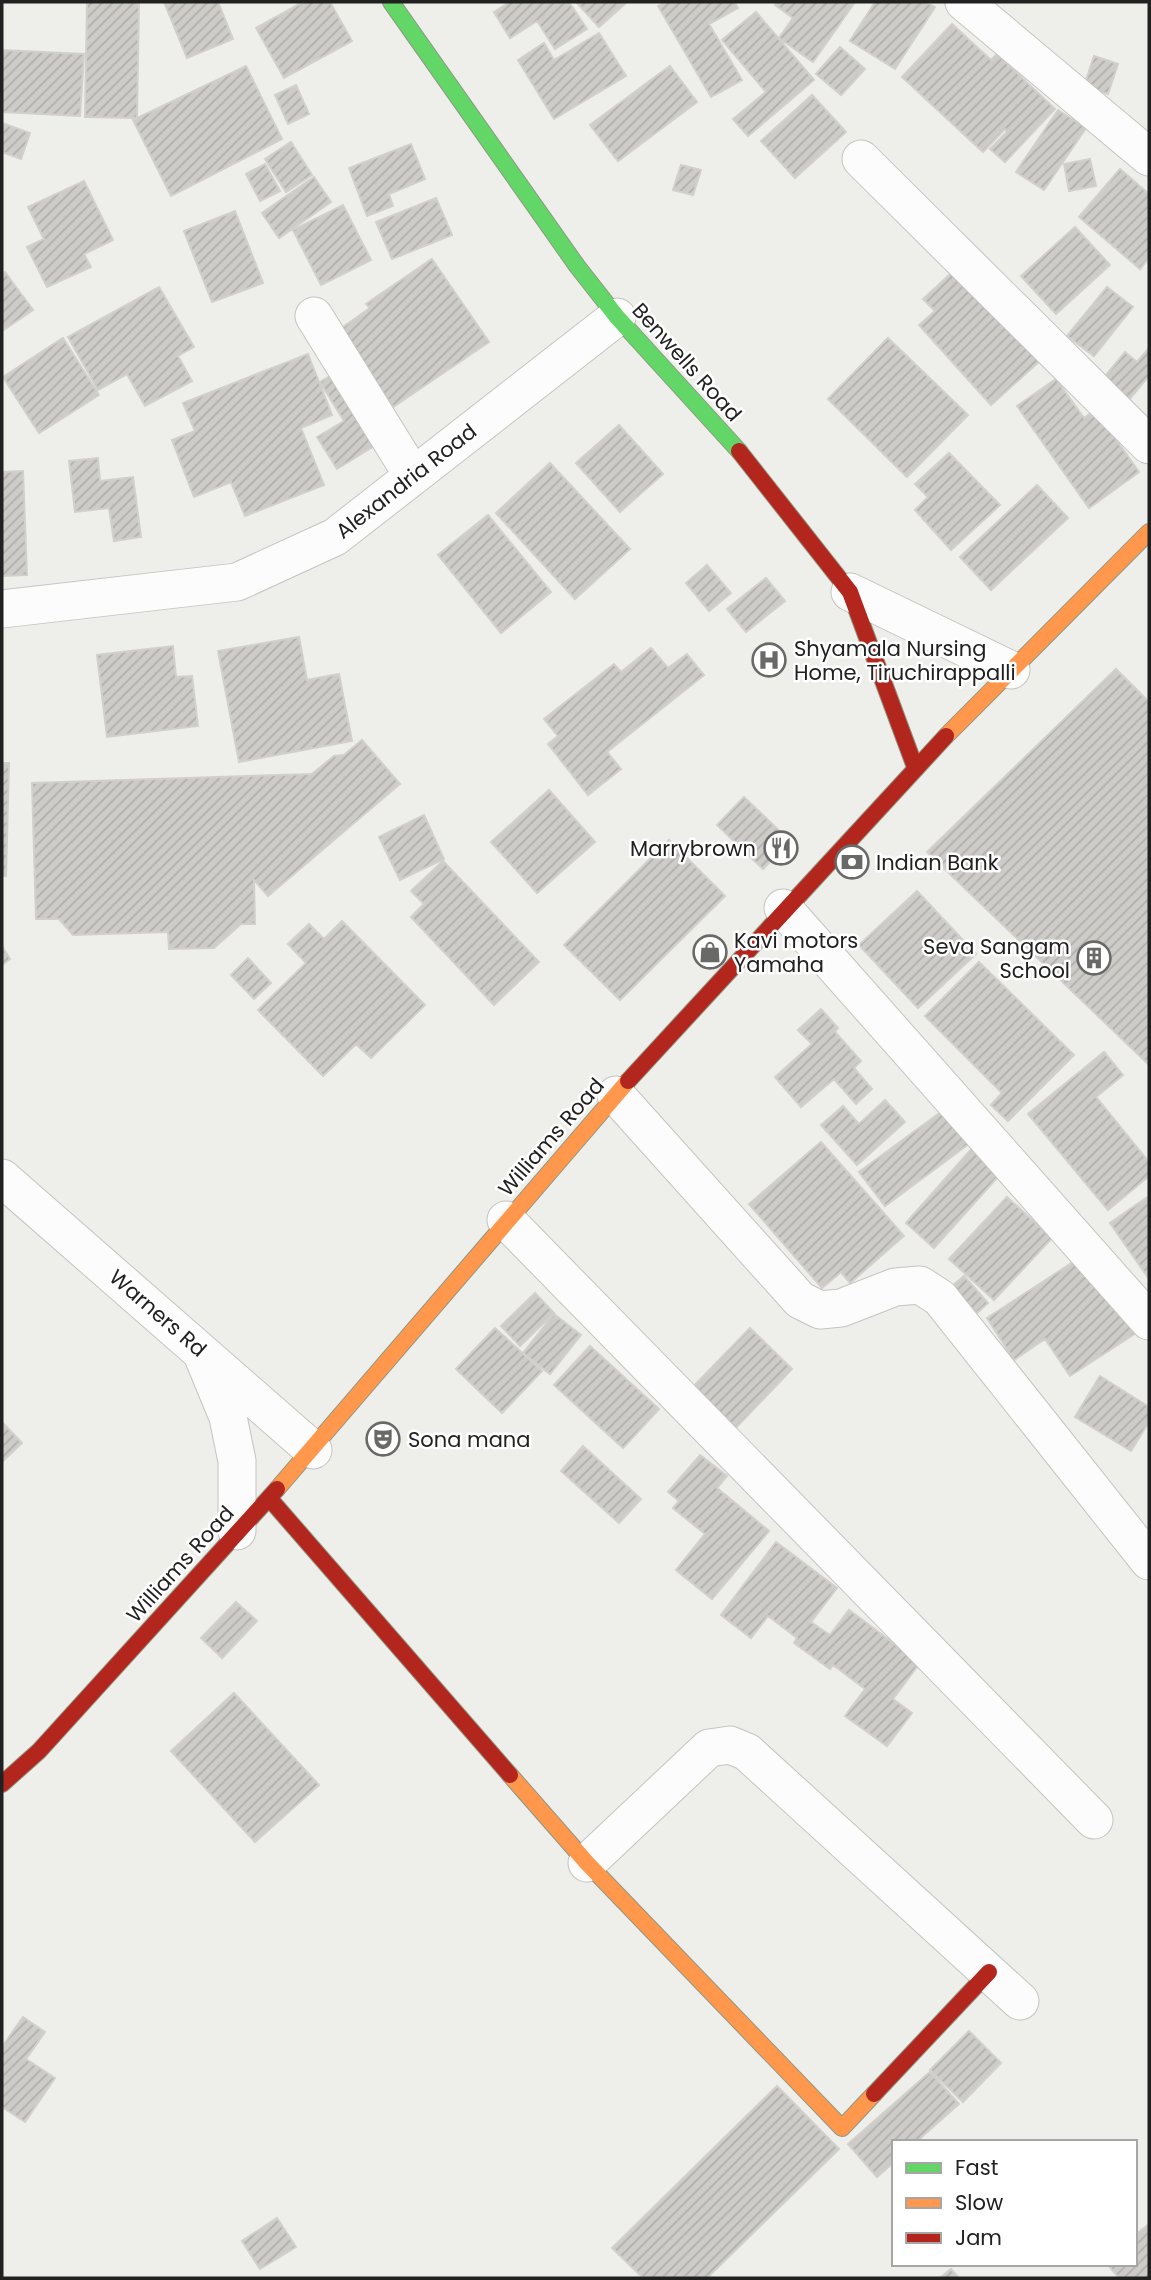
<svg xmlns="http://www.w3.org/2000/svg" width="1151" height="2280" viewBox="0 0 1151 2280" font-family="Poppins,sans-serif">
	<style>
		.building { fill: url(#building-hatch); stroke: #d1d0cc; stroke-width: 2 }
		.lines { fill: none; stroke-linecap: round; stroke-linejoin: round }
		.street-casing { stroke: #c4c4c2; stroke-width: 39 }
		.fast-casing { stroke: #8f9883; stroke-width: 18 }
		.slow-casing { stroke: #8f9883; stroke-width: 18 }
		.jam-casing { stroke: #8f9883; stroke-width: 18 }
		.street { stroke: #fcfcfc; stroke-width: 37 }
		.fast { stroke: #63d668; stroke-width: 16 }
		.slow { stroke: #ff974d; stroke-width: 16 }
		.jam { stroke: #b3261e; stroke-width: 16 }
		.labels { text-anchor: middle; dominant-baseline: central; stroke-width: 5; stroke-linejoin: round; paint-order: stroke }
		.street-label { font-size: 21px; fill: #212121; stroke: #fff }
		.poi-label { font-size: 21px; fill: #212121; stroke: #fff; text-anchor: start }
	</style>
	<defs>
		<pattern id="building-hatch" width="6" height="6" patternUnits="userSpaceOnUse" patternTransform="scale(1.75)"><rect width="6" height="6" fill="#cdccc9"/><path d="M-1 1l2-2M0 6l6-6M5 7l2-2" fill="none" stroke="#b0afac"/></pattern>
	</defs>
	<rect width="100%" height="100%" fill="#eeeeea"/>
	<!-- building -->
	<path class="building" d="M87,2h52l-2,116 -52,-1z
		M164,2h54l15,37 -46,19z
		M303,2h27l22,39 -68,37 -28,-50z
		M510,2h59l18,27 -32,20 -18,-28 -27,17 -16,-26z
		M576,2h51l-28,25z
		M666,2h68l4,6 -29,16 33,56 -31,17 -53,-91z
		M777,2h78l-42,60 -34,-24 14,-20 -18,-13z
		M875,2h51l9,5 -40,62 -45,-28z
		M756,12l58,68 -66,56 -15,-17 33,-27 -44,-52z
		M952,24l39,36 6,-6 58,55 -50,53 -15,-13 17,-17 -2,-3 -22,23 -81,-75z
		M599,33l27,43 -72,43 -36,-59 26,-17 10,17z
		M840,47l25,22 -24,26 -25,-21z
		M2,50l82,4 -4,62 -78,-4z
		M1094,56l24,8 -10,30 -24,-8z
		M246,66l36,73 -111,57 -38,-76z
		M670,66l27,36 -79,59 -28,-36z
		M296,85l13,29 -21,10 -13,-29z
		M812,95l34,37 -51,46 -34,-37z
		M1058,110l28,18 -42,62 -28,-18z
		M2,123l28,10 -9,26 -19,-7z
		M291,142l21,33 -26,17 -21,-33z
		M411,144l14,35 -36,15 4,12 -26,10 -18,-48z
		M1090,159l6,27 -27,5 -5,-27z
		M265,164l15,27 -20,10 -14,-27z
		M681,165l20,5 -8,25 -20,-5z
		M1120,169l29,25v64l-9,11 -61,-52z
		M314,177l17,25 -52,36 -17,-25z
		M84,181l29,59 -29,14 7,13 -44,20 -20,-40 17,-8 -16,-32z
		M436,198l16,37 -60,24 -16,-37z
		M343,205l28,55 -50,25 -28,-55z
		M235,211l28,72 -51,19 -28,-71z
		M1075,227l35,38 -54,49 -35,-38z
		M432,259l57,83 -96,65 -53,-78 30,-21 -4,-4z
		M957,268l84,92 -50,45 -72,-80 16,-14 -12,-12z
		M5,272l28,38 -31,21v-57z
		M159,287l35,60 -16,9 14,25 -47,25 -18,-32 -29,16 -30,-53z
		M1107,287l26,20 -39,49 -27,-20z
		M63,338l36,57 -60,38 -36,-56z
		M888,338l80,77 -61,62 -79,-78z
		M1149,348v28l-22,26 -26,-21 24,-29 12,10z
		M308,354l24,61 -31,13 23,57 -79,31 -14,-34 -37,15 -22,-57 23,-9 -12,-28z
		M335,373l44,70 -42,26 -20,-32 27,-16 -24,-39z
		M1056,379l28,39 11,-8 44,62 -50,36 -72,-102z
		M619,425l44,49 -43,38 -44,-49z
		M949,453l51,52 -49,45 -36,-40 13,-13 -13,-13z
		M98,458l2,23 33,-4 8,60 -27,4 -5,-33 -34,4 -6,-51z
		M550,463l80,86 -55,50 -79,-86z
		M23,471l4,104 -25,1v-104z
		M1037,485l31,33 -77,72 -31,-33z
		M488,515l63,77 -50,41 -63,-78z
		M707,565l24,28 -22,18 -23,-28z
		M766,578l19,23 -39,31 -19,-23z
		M299,637l8,43 32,-6 13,67 -113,21 -21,-111z
		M173,646l3,31 16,-1 6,50 -91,11 -10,-82z
		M651,648l17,20 19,-14 17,21 -97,77 14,17 -33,26 -40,-51 10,-8 -14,-17 70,-55 7,8z
		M1116,669l33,33v363l-222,-213z
		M362,740l38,44 -132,112 -14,-16 1,44h-14l-27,24 -45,1 -1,-17 -95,3 -14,-16h-23l-4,-136 280,-9 22,-18 10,-1z
		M2,763h7l-3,113h-4z
		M549,790l46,52 -58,51 -46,-51z
		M744,797l46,44 -27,28 -46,-44z
		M424,815l20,44 -44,21 -21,-43z
		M669,840l56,56 -105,104 -56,-55z
		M443,861l96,101 -45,43 -83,-88 13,-13 -13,-13z
		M917,891l59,63 -58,54 -59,-63z
		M342,921l83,84 -54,53 -15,-14 -33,32 -65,-66 48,-47 -18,-19 21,-20 15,15z
		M2,946l8,13 -8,6z
		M248,958l23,25 -17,16 -23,-24z
		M979,962l95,93 -66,66 -17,-16 11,-12 -77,-77z
		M821,1009l17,19 -3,4 26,29 -7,7 18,21 -16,15 -22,-25 -33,28 -26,-30 37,-33 -14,-14z
		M1104,1052l19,23 -27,22 53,65v14l-41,34 -80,-96z
		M885,1100l20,22 -48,43 -36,-40 22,-19 16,18z
		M945,1109l25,34 -85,63 -26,-34z
		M821,1142l83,94 -54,47 -9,-11 -19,16 -73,-84z
		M975,1145l29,25 -70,78 -28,-25z
		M1149,1196v83l-39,-56z
		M1007,1197l45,41 -58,62 -45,-41z
		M1084,1255l52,78 -66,43 -25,-37 -31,21 -27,-42z
		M964,1276l24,27 -12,11 -25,-27z
		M535,1293l19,20 -34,33 -19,-20z
		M554,1314l27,21 -31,39 -27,-21z
		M495,1328l47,43 -40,42 -46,-44z
		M750,1328l42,41 -62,65 -43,-41z
		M590,1346l69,63 -36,39 -69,-63z
		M1100,1376l49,31v15l-18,29 -56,-34z
		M2,1422l20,21 -20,19z
		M583,1446l58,53 -22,24 -58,-52z
		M700,1455l27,21 -10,12 52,43 -57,68 -36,-29 29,-36 -32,-26 6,-7 -11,-9z
		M776,1542l61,46 -26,34 19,13 19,-25 71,53 -27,36 19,14 -25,33 -42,-30 20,-27 -32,-24 -3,4 -36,-26 3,-5 -29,-22 -17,22 -30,-23z
		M236,1602l21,19 -35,37 -21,-20z
		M234,1693l85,92 -64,57 -84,-91z
		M23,2017l22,15 -19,27 29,19 -30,44 -23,-15v-60z
		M969,2031l32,32 -38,39 -33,-32z
		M930,2072l29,32 -43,38h-22v20l-17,15 -29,-33z
		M777,2086l62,63 -132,129h-64l-31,-30z
		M277,2218l19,29 -36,22 -18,-28z
		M1149,2224v54h-30l-12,-14h28v-29z
		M951,2269l8,9h-19z"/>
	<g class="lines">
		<defs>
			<path id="street" d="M964,2l185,155
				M861,159l288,286
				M314,316l99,160
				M850,592l161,78
				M2,609l235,-27 98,-45 282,-220
				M783,908l366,413
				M616,1095l184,205 20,10 21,-2 54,-21 25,-2 20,13 209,263
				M2,1178l311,272
				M506,1220l588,600
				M204,1359l24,58 9,44v70
				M587,1863l122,-115 21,-3 17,7 273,249"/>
			<path id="fast" d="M391,2l186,264 40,51 122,134"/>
			<path id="slow" d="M946,736l203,-204
				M277,1489l351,-408
				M510,1775l77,88 255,265 32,-34"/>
			<path id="jam" d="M739,451l111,141 65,175
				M628,1081l318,-345
				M269,1498l241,277
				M2,1784l37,-33 238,-262
				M874,2094l115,-122"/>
		</defs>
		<!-- street casing -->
		<use href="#street" class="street-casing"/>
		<!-- fast casing -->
		<use href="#fast" class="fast-casing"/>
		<!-- slow casing -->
		<use href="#slow" class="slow-casing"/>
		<!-- jam casing -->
		<use href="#jam" class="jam-casing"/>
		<!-- street -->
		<use href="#street" class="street"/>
		<!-- fast -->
		<use href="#fast" class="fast"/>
		<!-- slow -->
		<use href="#slow" class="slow"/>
		<!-- jam -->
		<use href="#jam" class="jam"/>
	</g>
	<!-- icons -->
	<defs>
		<symbol id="hospital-ring" viewBox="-11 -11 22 22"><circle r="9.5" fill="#fff" stroke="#696967" stroke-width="1.5"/><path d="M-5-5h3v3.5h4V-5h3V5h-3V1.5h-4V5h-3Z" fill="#696967"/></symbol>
		<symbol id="restaurant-ring" viewBox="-11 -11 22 22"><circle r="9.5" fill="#fff" stroke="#696967" stroke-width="1.5"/><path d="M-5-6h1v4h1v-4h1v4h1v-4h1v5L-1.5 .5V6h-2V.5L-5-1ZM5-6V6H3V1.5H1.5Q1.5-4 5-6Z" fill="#696967"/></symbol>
		<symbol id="bank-ring" viewBox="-11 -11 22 22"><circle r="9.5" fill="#fff" stroke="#696967" stroke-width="1.5"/><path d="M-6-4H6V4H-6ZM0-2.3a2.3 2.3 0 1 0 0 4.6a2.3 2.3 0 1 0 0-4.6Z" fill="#696967"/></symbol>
		<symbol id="shop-ring" viewBox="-11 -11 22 22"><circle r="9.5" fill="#fff" stroke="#696967" stroke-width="1.5"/><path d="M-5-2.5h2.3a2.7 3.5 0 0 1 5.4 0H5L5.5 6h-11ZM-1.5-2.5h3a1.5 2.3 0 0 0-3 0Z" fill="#696967"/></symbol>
		<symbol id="building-ring" viewBox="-11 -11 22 22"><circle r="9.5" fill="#fff" stroke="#696967" stroke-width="1.5"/><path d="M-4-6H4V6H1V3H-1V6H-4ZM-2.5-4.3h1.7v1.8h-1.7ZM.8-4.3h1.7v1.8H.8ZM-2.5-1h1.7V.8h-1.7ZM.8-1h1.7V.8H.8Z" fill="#696967"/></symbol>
		<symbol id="theatre-ring" viewBox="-11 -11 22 22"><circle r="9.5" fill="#fff" stroke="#696967" stroke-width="1.5"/><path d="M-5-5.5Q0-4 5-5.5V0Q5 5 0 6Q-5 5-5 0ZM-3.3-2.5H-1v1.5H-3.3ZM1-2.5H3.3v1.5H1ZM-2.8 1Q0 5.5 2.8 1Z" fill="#696967"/></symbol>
	</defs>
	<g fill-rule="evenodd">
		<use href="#hospital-ring" x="750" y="641" width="38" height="38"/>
		<use href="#restaurant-ring" x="762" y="829" width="38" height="38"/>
		<use href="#bank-ring" x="833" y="843" width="38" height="38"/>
		<use href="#shop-ring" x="691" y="933" width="38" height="38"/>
		<use href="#building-ring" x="1075" y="939" width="38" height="38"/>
		<use href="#theatre-ring" x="364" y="1420" width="38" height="38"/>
	</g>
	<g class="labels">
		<!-- street labels -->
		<g class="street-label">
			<text transform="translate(687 362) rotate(48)">Benwells Road</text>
			<text transform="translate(406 481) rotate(-38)">Alexandria Road</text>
			<text transform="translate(551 1137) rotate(-49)">Williams Road</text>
			<text transform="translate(158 1313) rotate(41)">Warners Rd</text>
			<text transform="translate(180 1564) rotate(-48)">Williams Road</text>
		</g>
		<!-- poi labels -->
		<g class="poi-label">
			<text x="794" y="648">Shyamala Nursing<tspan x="794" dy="24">Home, Tiruchirappalli</tspan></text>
			<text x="756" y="848" text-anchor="end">Marrybrown</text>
			<text x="876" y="862">Indian Bank</text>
			<text x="734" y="940">Kavi motors<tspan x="734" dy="24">Yamaha</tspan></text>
			<text x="1070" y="946" text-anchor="end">Seva Sangam<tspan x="1070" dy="24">School</tspan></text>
			<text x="408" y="1439">Sona mana</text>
		</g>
	</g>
	<!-- border -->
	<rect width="1151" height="2280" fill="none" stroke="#212121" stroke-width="7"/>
	<!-- legend -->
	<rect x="892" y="2140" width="245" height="126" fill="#ffffff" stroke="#a6a6a6" stroke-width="2"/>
	<rect x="906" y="2163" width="35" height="10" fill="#63d668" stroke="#a6a6a6" stroke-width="2"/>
	<text x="955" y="2175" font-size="21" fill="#212121">Fast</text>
	<rect x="906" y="2198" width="35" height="10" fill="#ff974d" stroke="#a6a6a6" stroke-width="2"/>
	<text x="955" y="2210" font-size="21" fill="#212121">Slow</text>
	<rect x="906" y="2233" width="35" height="10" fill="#b3261e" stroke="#a6a6a6" stroke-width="2"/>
	<text x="955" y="2245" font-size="21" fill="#212121">Jam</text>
</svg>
